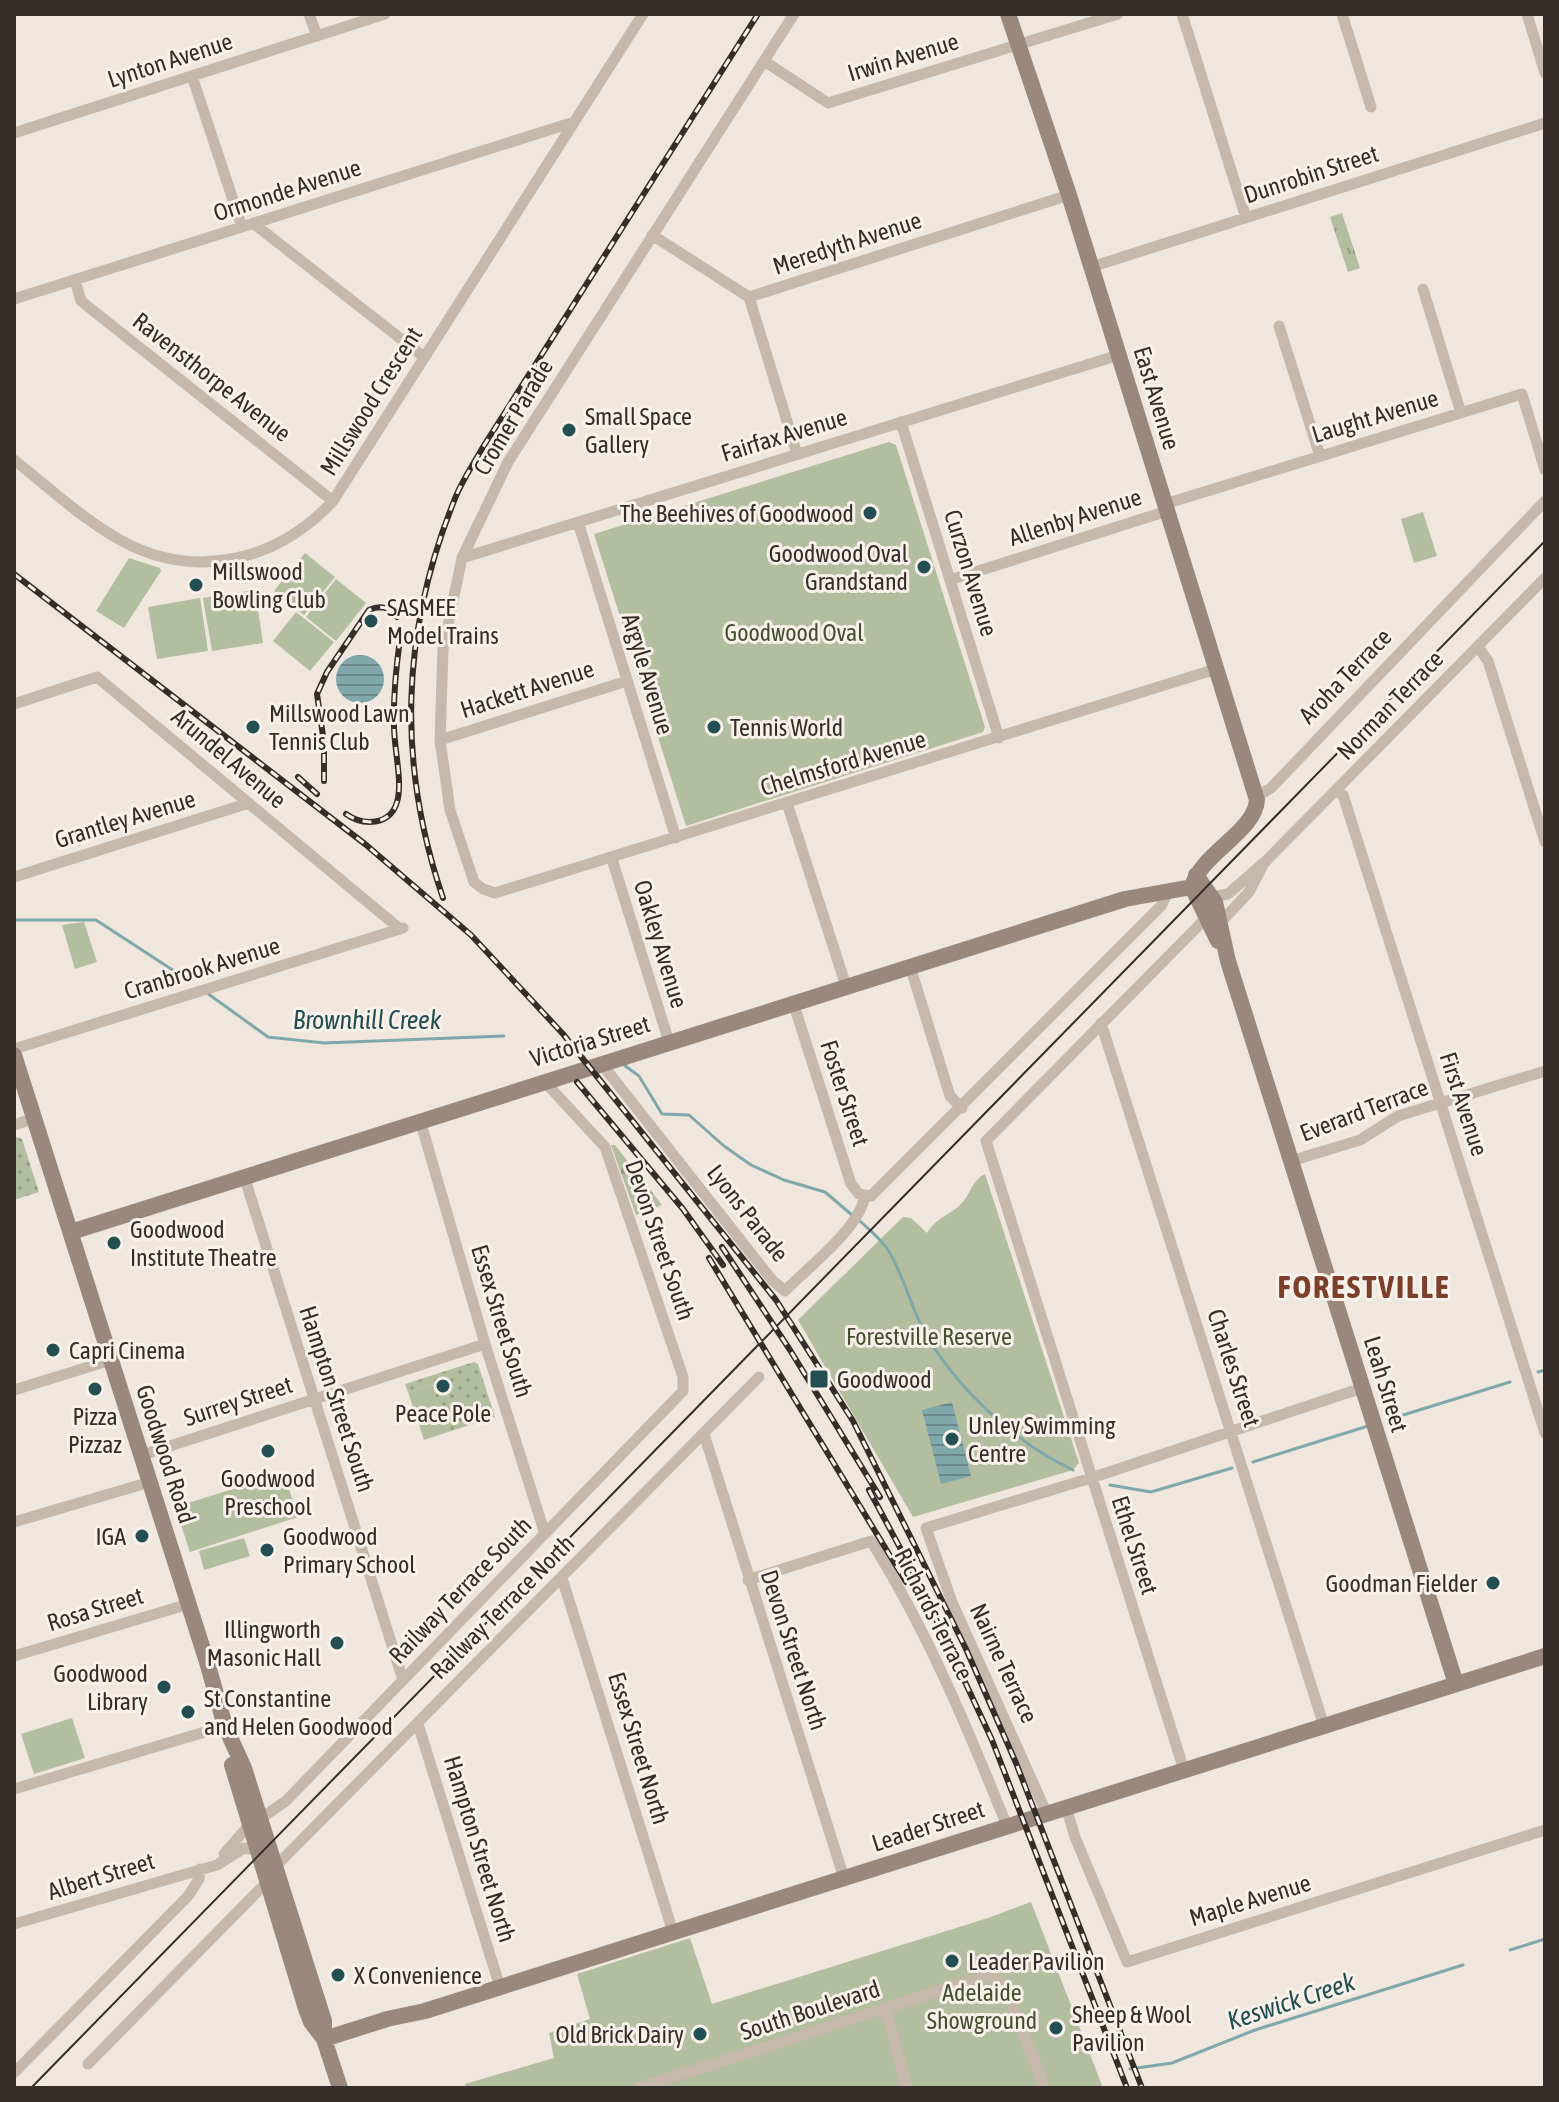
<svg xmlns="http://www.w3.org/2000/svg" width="1559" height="2102" viewBox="0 0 1559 2102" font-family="'Asap Condensed',sans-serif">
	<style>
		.grass { fill: url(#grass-tufts) }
		.forest { fill: url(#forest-firs) }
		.park { fill: #b3bda0 }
		.garden { fill: url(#garden-dots) }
		.water { fill: url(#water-rules) }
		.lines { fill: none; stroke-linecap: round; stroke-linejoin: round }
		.stream { stroke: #80a7a9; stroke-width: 3 }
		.street { stroke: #c6b8ab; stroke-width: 11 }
		.secondary { stroke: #9a887d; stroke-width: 16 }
		.tram { stroke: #352d2a; stroke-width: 2 }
		.rail-casing { stroke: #352d2a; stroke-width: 6 }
		.rail { stroke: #f8f1ea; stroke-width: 3; stroke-dasharray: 9; stroke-linecap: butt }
		.poi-dot { fill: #244f52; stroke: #f8f1ea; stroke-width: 3 }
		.labels { text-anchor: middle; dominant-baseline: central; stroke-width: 6; stroke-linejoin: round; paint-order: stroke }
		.street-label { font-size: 24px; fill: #352d2a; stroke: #f8f1ea }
		.poi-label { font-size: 24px; fill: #352d2a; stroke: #f8f1ea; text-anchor: start }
		.park-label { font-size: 24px; fill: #445030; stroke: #f8f1ea }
		.water-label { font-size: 26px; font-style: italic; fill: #244f52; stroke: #f8f1ea }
		.district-label { font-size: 32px; font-weight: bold; letter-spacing: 2px; fill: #7b3f2c; stroke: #f8f1ea }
	</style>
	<defs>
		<pattern id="grass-tufts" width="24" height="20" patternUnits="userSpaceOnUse" patternTransform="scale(2)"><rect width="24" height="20" fill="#b3bda0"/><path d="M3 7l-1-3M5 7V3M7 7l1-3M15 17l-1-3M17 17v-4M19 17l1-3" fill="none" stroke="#929a83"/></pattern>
		<pattern id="forest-firs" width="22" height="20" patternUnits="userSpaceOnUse" patternTransform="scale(2)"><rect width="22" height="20" fill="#b3bda0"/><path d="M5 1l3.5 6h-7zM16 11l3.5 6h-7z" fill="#929a83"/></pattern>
		<pattern id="garden-dots" width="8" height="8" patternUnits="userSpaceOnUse" patternTransform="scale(2)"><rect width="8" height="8" fill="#b3bda0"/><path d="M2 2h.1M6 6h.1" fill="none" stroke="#929a83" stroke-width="1.8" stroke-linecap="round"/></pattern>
		<pattern id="water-rules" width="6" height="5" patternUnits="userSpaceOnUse" patternTransform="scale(2)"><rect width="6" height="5" fill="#80a7a9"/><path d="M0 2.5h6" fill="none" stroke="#6a888a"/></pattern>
	</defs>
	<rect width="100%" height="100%" fill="#efe7de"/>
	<!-- grass -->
	<path class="grass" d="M1342,213l18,55 -12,4 -18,-55z"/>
	<!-- forest -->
	<path class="forest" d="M611,1145h4l47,60 -26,10z"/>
	<!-- park -->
	<path class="park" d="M889,442l7,3 89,282 -2,5 -297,94 -92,-292z
		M1423,512l14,44 -23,7 -13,-44z
		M305,553l30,24 -31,38 -30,-24z
		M129,558l31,10 1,3 -37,57 -28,-17z
		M336,579l30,24 -30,38 -30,-24z
		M255,590l8,53 -51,8 -9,-53z
		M200,598l8,53 -51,8 -9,-52z
		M296,612l38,30 -24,29 -37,-30z
		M84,922l13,40 -22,7 -13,-44z
		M985,1174l94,289 -6,7 -160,47 -115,-197 105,-103 8,1 16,15c9,-15 23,-18 34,-29 10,-10 11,-24 24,-30z
		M432,1385l16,47 -24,8 -16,-48z
		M284,1473l14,44 -108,35 -15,-45z
		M244,1538l6,18 -46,14 -5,-19z
		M72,1718l13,40 -51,16 -13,-40z
		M1031,1902l72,186h-637l-1,-4 89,-26 -5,-25 41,-14 -13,-45 113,-36 22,66 276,-86z"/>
	<!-- garden -->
	<path class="garden" d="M17,1137l5,2 17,53 -25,8v-62z
		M474,1362l4,2 17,53 -47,15 -16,-47 -24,7 -3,-8z"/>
	<!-- water -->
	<path class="water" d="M336 679a24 24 0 1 1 48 0a24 24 0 1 1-48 0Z
		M952,1402l19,74 -30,8 -19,-74z"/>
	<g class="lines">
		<!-- stream -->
		<path class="stream" d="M14,920h82l92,60
			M207,993l61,44 56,6 180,-7
			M624,1065l15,11 23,38 27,1 35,31 27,19 33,15 41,12 27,23
			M858,1219c10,10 23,20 30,31 15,24 22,54 35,79 31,57 92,114 150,141
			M1538,1372l7,-2
			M1387,1420l123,-38
			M1253,1462l115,-36
			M1110,1485l41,7 81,-24
			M1510,1950l35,-11
			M1130,2069l42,-6 83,-33 208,-65"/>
		<!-- street -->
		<path class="street" d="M309,14l8,22
			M794,14l-286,448 -46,96 -19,91 -3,91 10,70 24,72 9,7 12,4 721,-224
			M1182,14l64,204
			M1342,14l29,93
			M1527,14l18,59
			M764,61l64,42 290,-89
			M192,76l50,151
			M14,133l371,-119
			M253,223l171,134
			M652,235l97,62 320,-102
			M1091,267l454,-144
			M75,280l6,21 252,200
			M1423,289l38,124
			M749,297l48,157
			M14,299l560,-177
			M1279,326l41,130
			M901,422l98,316
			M14,460c35,27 69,60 108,81 74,40 155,20 211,-40l310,-487
			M1165,504l357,-110 23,76
			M578,522l98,316
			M462,558l657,-203
			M950,580l217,-69
			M1478,647l10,14 57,181
			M14,704l83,-27 303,252
			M440,740l187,-59
			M1337,790l6,5 202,638
			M1256,797l15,-9 274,-287
			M787,803l59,183
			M612,859l57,183
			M14,877l235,-74
			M1212,897l16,-3 38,-33 279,-283
			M1221,922l28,-30 14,-27
			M910,966l40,130 12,12
			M793,1002l58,182 8,10 12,2 290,-290 5,-10 6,-6
			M1101,1023l223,703
			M14,1049l389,-121
			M601,1063l171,217 13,11c23,-24 74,-62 80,-95
			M420,1120l65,224 60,190
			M14,1125l21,-7
			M1291,1161l69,-21 38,-24 147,-45
			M244,1176l159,504
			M14,1390l97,-30
			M704,1434l140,444
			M142,1455l343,-111
			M14,1522l136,-40
			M562,1578l111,354
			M748,1580l123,-39c56,89 97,188 136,285
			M14,1656l175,-52
			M418,1724l82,263
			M1184,1770l-198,-629 221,-224
			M14,1789l211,-63
			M1066,1807l9,30 52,125 418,-132
			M1047,1814l-95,-212 -26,-74 165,-50 271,-90
			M260,1819l26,-18 397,-410v-14l-78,-230 -61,-66
			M224,1854l25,-29
			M276,1866l483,-489
			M14,1924l203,-59 27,-17 13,2
			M886,2009l21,79
			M88,2064l179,-182
			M14,2073l175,-178 10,-16 1,-10
			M639,2088l343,-111 12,1 10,7 41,103"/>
		<!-- secondary -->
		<path class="secondary" d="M1008,14l61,181 188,605c-2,32 -57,54 -65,87
			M1196,875l19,27 13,59 228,723
			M1192,887l26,54
			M14,1055l193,607 18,64 19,42 80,253v18l16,49
			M71,1232l1054,-333 67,-12
			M232,1765l74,244 5,13 13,17
			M324,2039l63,-20 38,-8 1120,-355"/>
		<!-- tram -->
		<path class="tram" d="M31,2088l1514,-1547"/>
		<defs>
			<path id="rail" d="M14,574l351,270 106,91 92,99 213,266 77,121 113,228 50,114 126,325
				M298,777l19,17
				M324,781v-38l-7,-49 10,-22 42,-62c11,-5 21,-3 28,7
				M346,814c17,12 44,12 51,-12 6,-19 -3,-54 -3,-75 -1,-29 2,-59 6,-88
				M443,898c-46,-135 -42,-265 11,-397 7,-19 19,-36 29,-54l275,-433
				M577,1082l106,127 40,56
				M722,1247l68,103 90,147
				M709,1258l197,324
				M869,1490l51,95 72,155 135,348"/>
		</defs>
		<!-- rail casing -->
		<use href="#rail" class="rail-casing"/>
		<!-- rail -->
		<use href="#rail" class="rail"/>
	</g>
	<!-- markers -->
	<g class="poi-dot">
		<circle cx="569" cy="430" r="8"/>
		<circle cx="870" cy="513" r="8"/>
		<circle cx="924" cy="567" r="8"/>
		<circle cx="196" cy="585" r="8"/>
		<circle cx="371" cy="621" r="8"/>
		<circle cx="253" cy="727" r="8"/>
		<circle cx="714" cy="727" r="8"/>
		<circle cx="114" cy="1243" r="8"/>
		<circle cx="53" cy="1350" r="8"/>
		<rect x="809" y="1369" width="20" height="20" rx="4"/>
		<circle cx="443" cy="1386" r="8"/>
		<circle cx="95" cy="1389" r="8"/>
		<circle cx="952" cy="1439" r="8"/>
		<circle cx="268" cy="1451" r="8"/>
		<circle cx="142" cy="1536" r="8"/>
		<circle cx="267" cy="1550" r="8"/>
		<circle cx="1493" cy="1583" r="8"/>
		<circle cx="337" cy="1643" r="8"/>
		<circle cx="164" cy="1687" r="8"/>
		<circle cx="188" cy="1712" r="8"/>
		<circle cx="952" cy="1961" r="8"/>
		<circle cx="338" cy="1975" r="8"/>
		<circle cx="1056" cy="2028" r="8"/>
		<circle cx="700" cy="2034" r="8"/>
	</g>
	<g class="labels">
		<!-- street labels -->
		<g class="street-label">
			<text transform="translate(903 57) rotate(-17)">Irwin Avenue</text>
			<text transform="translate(170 60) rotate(-18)">Lynton Avenue</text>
			<text transform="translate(1311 174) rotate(-18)">Dunrobin Street</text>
			<text transform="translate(287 190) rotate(-18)">Ormonde Avenue</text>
			<text transform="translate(847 243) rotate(-18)">Meredyth Avenue</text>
			<text transform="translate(212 377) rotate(38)">Ravensthorpe Avenue</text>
			<text transform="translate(1157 398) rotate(73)">East Avenue</text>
			<text transform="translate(371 401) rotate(-58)">Millswood Crescent</text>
			<text transform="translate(1375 416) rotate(-17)">Laught Avenue</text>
			<text transform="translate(513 417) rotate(-59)">Cromer Parade</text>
			<text transform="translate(784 435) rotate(-17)">Fairfax Avenue</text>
			<text transform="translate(1075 517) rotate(-18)">Allenby Avenue</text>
			<text transform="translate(971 573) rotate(73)">Curzon Avenue</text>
			<text transform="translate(648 674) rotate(73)">Argyle Avenue</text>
			<text transform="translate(1345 676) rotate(-46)">Aroha Terrace</text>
			<text transform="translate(527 689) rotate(-18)">Hackett Avenue</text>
			<text transform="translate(1390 705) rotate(-46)">Norman Terrace</text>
			<text transform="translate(229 758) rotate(40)">Arundel Avenue</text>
			<text transform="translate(843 763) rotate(-17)">Chelmsford Avenue</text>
			<text transform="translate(125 819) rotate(-17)">Grantley Avenue</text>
			<text transform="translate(661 944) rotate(73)">Oakley Avenue</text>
			<text transform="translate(202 968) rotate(-17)">Cranbrook Avenue</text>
			<text transform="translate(590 1041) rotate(-17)">Victoria Street</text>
			<text transform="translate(845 1093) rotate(72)">Foster Street</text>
			<text transform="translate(1464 1104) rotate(72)">First Avenue</text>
			<text transform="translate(1364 1110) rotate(-21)">Everard Terrace</text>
			<text transform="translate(748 1213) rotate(52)">Lyons Parade</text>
			<text transform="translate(660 1240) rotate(71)">Devon Street South</text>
			<text transform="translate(502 1321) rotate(73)">Essex Street South</text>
			<text transform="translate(1234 1368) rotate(72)">Charles Street</text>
			<text transform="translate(1386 1384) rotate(73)">Leah Street</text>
			<text transform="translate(337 1399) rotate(72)">Hampton Street South</text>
			<text transform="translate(238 1401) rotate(-18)">Surrey Street</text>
			<text transform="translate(166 1454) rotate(72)">Goodwood Road</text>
			<text transform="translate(1135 1545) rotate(72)">Ethel Street</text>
			<text transform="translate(460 1590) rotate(-46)">Railway Terrace South</text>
			<text transform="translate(502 1607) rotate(-45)">Railway Terrace North</text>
			<text transform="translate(95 1609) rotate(-17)">Rosa Street</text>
			<text transform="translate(934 1614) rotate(63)">Richards Terrace</text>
			<text transform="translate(794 1650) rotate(72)">Devon Street North</text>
			<text transform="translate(1004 1663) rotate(65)">Nairne Terrace</text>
			<text transform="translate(639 1748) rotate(73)">Essex Street North</text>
			<text transform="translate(928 1826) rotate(-18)">Leader Street</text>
			<text transform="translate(480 1849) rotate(73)">Hampton Street North</text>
			<text transform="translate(101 1876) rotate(-17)">Albert Street</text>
			<text transform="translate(1250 1900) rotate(-17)">Maple Avenue</text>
			<text transform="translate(810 2010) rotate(-18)">South Boulevard</text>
		</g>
		<!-- poi labels -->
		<g class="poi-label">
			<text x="585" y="416">Small Space<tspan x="585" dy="28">Gallery</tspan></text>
			<text x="854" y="513" text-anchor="end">The Beehives of Goodwood</text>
			<text x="908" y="553" text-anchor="end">Goodwood Oval<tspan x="908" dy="28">Grandstand</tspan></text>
			<text x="212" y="571">Millswood<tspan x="212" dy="28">Bowling Club</tspan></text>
			<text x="387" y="607">SASMEE<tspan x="387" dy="28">Model Trains</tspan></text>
			<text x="269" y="713">Millswood Lawn<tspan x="269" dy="28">Tennis Club</tspan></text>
			<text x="730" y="727">Tennis World</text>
			<text x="130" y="1229">Goodwood<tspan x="130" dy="28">Institute Theatre</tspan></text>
			<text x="69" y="1350">Capri Cinema</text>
			<text x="837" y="1379">Goodwood</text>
			<text x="443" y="1413" text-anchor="middle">Peace Pole</text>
			<text x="95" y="1416" text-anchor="middle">Pizza<tspan x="95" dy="28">Pizzaz</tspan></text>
			<text x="968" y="1425">Unley Swimming<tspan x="968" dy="28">Centre</tspan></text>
			<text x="268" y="1478" text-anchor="middle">Goodwood<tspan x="268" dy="28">Preschool</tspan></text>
			<text x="126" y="1536" text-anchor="end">IGA</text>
			<text x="283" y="1536">Goodwood<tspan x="283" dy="28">Primary School</tspan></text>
			<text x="1477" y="1583" text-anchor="end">Goodman Fielder</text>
			<text x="321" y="1629" text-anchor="end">Illingworth<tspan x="321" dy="28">Masonic Hall</tspan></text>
			<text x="148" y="1673" text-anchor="end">Goodwood<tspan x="148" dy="28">Library</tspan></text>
			<text x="204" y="1698">St Constantine<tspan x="204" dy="28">and Helen Goodwood</tspan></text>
			<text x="968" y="1961">Leader Pavilion</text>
			<text x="354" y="1975">X Convenience</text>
			<text x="1072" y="2014">Sheep &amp; Wool<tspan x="1072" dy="28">Pavilion</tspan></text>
			<text x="684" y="2034" text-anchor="end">Old Brick Dairy</text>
		</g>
		<!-- park labels -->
		<g class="park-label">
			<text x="794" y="632">Goodwood Oval</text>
			<text x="929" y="1336">Forestville Reserve</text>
			<text x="982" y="1992">Adelaide<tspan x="982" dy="28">Showground</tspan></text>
		</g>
		<!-- water labels -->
		<g class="water-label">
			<text x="367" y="1020">Brownhill Creek</text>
			<text transform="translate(1291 2001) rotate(-18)">Keswick Creek</text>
		</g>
		<!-- district labels -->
		<g class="district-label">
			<text x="1364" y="1286">FORESTVILLE</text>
		</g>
	</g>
	<!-- border -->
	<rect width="1559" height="2102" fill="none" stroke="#352d2a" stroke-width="32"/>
</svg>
